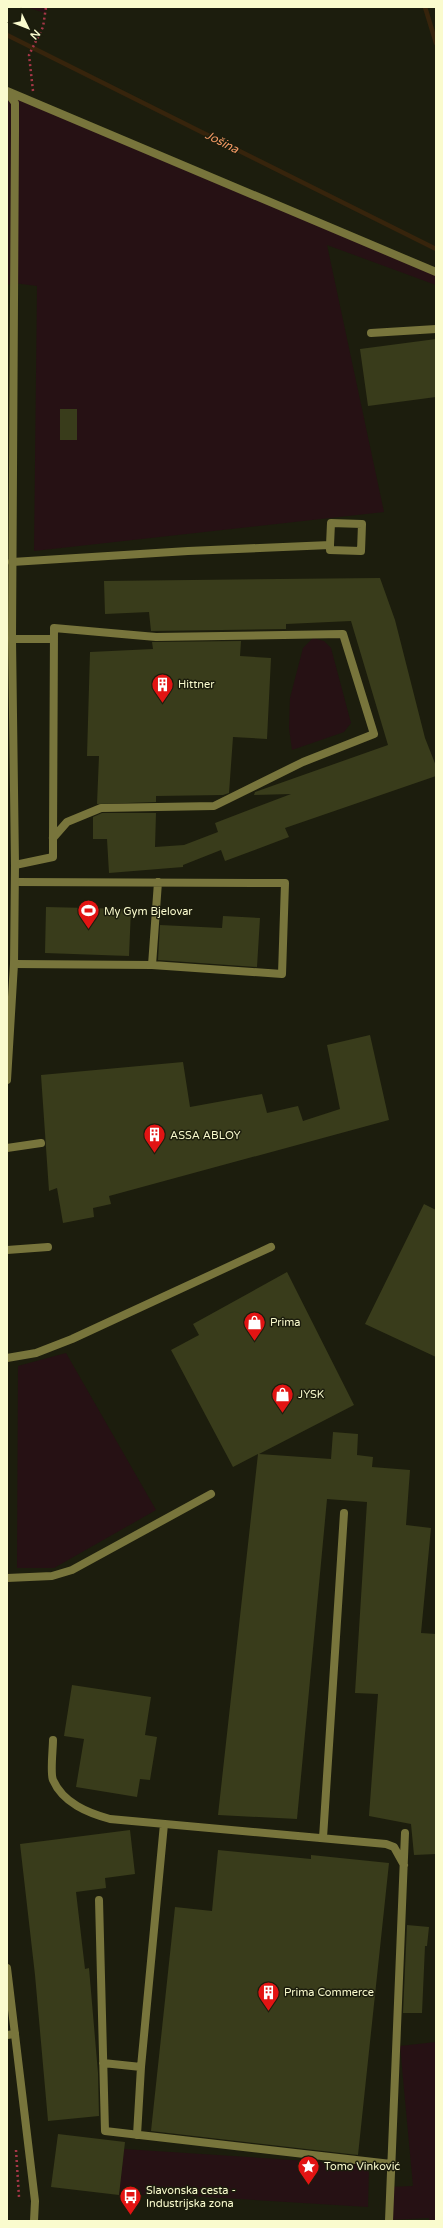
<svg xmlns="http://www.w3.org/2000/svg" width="443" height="2228" viewBox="0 0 443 2228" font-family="'Varela Round',sans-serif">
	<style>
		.green { fill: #261114 }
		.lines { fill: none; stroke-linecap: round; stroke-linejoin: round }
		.stream { stroke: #37240c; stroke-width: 4.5 }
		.building { fill: #393c1b }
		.path { stroke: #a63748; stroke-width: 2.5; stroke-dasharray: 2 3; stroke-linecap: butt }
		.lane { stroke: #78753c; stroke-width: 8 }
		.street { stroke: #78753c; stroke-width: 8 }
		.labels { text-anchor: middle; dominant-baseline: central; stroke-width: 3; stroke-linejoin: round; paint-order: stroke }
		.poi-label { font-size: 11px; fill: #fafbce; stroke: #1c1d0d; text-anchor: start }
		.water-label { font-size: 12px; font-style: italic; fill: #f29964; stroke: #1c1d0d }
	</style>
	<rect width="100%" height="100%" fill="#1c1d0d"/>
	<!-- green -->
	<path class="green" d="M26,7h20l-1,6z
		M7,91l429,181v13l-109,-40 57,267 -350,39 3,-265 -23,-3 -7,2z
		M313,638l11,3 7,7 20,75 -7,9 -52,18 -3,-22 1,-30 13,-50z
		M66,1353l90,157 -102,58h-37l1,-202z
		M436,2042v179h-7v-3l-40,2 1,-33 23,-1 -13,-140z
		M124,2149l245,16 -1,42 -193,-12h-56z"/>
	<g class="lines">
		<!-- stream -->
		<path class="stream" d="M425,7l11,36
			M7,35l429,214"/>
	</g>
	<!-- building -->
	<path class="building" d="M436,339v58l-68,9 -8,-57z
		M60,409h17v31h-17z
		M380,578l15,42 30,118 11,28v10l-151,52 4,9 -64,24 -4,-11 -38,15v2l-74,6 -2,-34h-14v-22l9,-4h54l-1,34 29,-2 34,-13 -3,-9 76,-29 -37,1 1,-3 133,-47 -37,-124 -65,3v5l-135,2 -2,-19 -44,2 -1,-33z
		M241,641l-1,15 31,2 -4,81 -34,-2 -4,56 -6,2 -67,1v6l-59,2 2,-48h-12l3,-104 63,-3 -1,-7z
		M46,907l85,2 -2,47 -84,-3z
		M223,916l37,2 -3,49 -99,-7 2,-35 62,3z
		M370,1035l19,85 -280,76 2,8 -18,4 1,9 -31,6 -6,-35 -8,3 -8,-116 142,-13 7,45 72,-13 5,19 31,-7 5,15 37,-12 -13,-64z
		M424,1204l12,6v147l-71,-33z
		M287,1272l67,133 -95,49 72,5 2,-27 25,2 -1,21 16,2 -1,10 38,3 -4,55 25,3 -10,105 15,1v220l-22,1 -3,-31 -42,-8 9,-122 -23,-1 12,-191 -40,-3 -30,320 -79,-4 40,-361 -25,13 -62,-117 28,-15 -6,-11z
		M72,1685l79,12 -6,38 12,2 -7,43 -10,-1 -3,18 -61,-10 8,-48 -20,-3z
		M130,1830l5,44 -30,4 1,10 -30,4 9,77 4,-1 9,105 1,43 -51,5 -13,-146 -15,-131z
		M218,1850l93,9v-4l78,8 -31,292 -207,-24 24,-224 37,4z
		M407,1925l22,2 -2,19h-2l-3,67h-19z
		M58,2134l67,8 -6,53 -68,-8z"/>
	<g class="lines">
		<!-- path -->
		<path class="path" d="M33,91l-4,-36 14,-28 3,-20
			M16,2150l3,47"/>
		<!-- lane -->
		<path class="lane" d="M371,333l65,-4
			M12,562l176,-11 142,-6v5l31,1 1,-27 -31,-1 -1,22
			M12,639h42
			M15,865l38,-8v-19l1,-210 102,9 187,-3 31,100 -71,28 -89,44 -113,2 -34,14 -14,16
			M14,964l138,1 130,9 3,-91 -270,-1
			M152,965l6,-83
			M7,1148l34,-5
			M7,1250l41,-3
			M7,1358l29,-5 36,-14 199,-92
			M7,1578l45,-2 20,-6 139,-76
			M53,1740c0,9 -3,33 0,40 10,23 35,33 57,39l276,25 8,3 10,18
			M323,1838l21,-325
			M99,1900l6,231 286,33
			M7,2035l8,-1
			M103,2063l38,4 23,-243
			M137,2135l4,-68
			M389,2221l16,-388"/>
		<!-- street -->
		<path class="street" d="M7,91l429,181
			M7,92l8,11v28l-3,508 3,226 -1,99 -7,116
			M7,1968l28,233 -1,20"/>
	</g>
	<!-- icons -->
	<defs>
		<symbol id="building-pin" viewBox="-11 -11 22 30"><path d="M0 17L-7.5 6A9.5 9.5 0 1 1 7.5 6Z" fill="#e21413" stroke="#1c1d0d"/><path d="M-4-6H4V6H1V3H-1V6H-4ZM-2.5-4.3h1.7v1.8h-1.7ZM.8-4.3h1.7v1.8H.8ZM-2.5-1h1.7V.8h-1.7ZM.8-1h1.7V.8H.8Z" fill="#fff"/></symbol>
		<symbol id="stadium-pin" viewBox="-11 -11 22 30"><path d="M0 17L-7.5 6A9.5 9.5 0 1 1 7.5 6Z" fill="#e21413" stroke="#1c1d0d"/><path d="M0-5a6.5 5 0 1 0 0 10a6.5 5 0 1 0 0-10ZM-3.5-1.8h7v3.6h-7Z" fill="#fff"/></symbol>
		<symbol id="shop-pin" viewBox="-11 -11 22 30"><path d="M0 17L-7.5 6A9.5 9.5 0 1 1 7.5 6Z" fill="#e21413" stroke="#1c1d0d"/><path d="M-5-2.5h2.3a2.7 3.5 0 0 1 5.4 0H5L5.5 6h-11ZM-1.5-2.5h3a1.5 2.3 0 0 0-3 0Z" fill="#fff"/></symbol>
		<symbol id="sight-pin" viewBox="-11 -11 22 30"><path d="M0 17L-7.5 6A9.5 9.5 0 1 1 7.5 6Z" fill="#e21413" stroke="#1c1d0d"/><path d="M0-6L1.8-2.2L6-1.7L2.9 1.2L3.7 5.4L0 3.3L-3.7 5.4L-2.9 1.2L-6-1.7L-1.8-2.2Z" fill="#fff"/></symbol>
		<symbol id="bus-pin" viewBox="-11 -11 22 30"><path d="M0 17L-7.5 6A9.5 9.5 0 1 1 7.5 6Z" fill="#e21413" stroke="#1c1d0d"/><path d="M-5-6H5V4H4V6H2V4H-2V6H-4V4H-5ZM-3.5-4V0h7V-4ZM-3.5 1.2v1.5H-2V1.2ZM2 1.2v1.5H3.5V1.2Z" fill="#fff"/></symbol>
	</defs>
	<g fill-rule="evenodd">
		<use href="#building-pin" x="150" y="672" width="25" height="34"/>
		<use href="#stadium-pin" x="76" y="898" width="25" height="34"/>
		<use href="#building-pin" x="142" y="1122" width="25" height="34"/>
		<use href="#shop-pin" x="242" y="1310" width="25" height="34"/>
		<use href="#shop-pin" x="270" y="1382" width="25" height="34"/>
		<use href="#building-pin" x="256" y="1980" width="25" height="34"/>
		<use href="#sight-pin" x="296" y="2154" width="25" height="34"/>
		<use href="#bus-pin" x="118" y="2184" width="25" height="34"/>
	</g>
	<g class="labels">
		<!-- poi labels -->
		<g class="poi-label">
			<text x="178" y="684">Hittner</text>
			<text x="104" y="911">My Gym Bjelovar</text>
			<text x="170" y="1135">ASSA ABLOY</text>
			<text x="270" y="1322">Prima</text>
			<text x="298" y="1394">JYSK</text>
			<text x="284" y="1992">Prima Commerce</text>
			<text x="324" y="2166">Tomo Vinković</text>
			<text x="146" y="2190">Slavonska cesta -<tspan x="146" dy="13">Industrijska zona</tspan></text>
		</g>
		<!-- water labels -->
		<g class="water-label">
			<text transform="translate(222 142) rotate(27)">Jošina</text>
		</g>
	</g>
	<!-- border -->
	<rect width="443" height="2228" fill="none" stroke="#fafbce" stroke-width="16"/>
	<!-- north arrow -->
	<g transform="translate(28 28) rotate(133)" stroke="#1c1d0d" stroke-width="3" paint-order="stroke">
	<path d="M0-3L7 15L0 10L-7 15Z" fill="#fafbce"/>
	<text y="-6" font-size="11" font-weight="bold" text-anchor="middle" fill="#fafbce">N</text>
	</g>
</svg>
